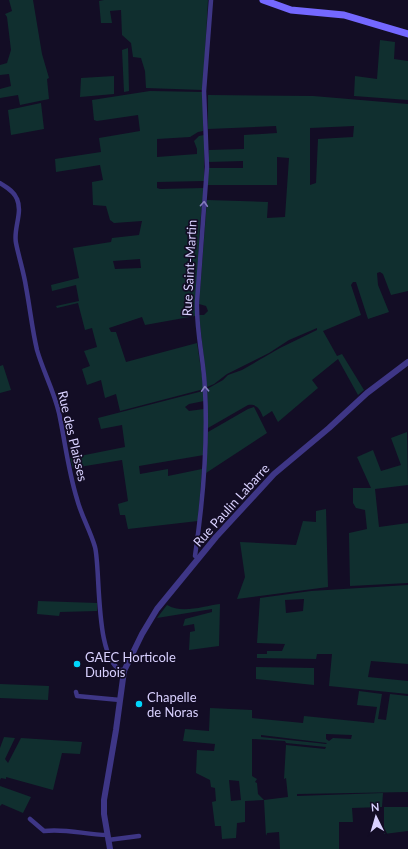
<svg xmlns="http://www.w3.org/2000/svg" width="408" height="849" viewBox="0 0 408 849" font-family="Lato,sans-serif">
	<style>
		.green { fill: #102f2f; fill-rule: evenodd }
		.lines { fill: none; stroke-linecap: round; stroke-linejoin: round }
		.minor { stroke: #3e3686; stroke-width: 4.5 }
		.tertiary { stroke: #3e3686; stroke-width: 6 }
		.secondary { stroke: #7468ff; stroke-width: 7 }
		.oneway { stroke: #847cbc }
		.poi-dot { fill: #00d6fc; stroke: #130d25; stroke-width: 1.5 }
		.labels { text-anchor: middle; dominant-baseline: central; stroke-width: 3.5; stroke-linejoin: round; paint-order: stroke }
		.street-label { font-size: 13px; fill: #d9d1ff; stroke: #130d25 }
		.poi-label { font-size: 13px; fill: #d9d1ff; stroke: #130d25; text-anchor: start }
	</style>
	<rect width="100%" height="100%" fill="#130d25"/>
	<!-- green -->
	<path class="green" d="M9,0h24l9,54 7,24 -2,1 2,20 -29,6 -2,-10 -18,3v-9l11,-3 -2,-12 -9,1v-10l7,-2 4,-13 -4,-33 -2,-3 7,-3z
		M104,0h104l-5,90 -57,-2 -1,-17 -4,-13 -8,-1 -2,-14 -9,-8 -1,-25 -11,1 2,12h-11l-2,-22z
		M380,40l15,2 -1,17 14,2v39l-54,-4 1,-20 22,3z
		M128,48l1,43 -5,1 -2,-42z
		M114,76v18l-34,3 1,-19z
		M150,91l53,1v39l-5,1 -8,5 -33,2v18l40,-3v-5l-3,-8 5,-5 5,-1v46l-47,1v6l3,1 44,-1 -4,37 -5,91 -50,9 -3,-8 -33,11 2,4h5l10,30 71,-19 7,46 -84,22 -4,-17 -11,4 -4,-18 -14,5 -5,-16 8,-3 -6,-15 13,-4 -5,-19 -7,2 -7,-27 -21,5 -1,-2 23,-5 -3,-16 -24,6 -1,-6 28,-7 -6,-30 38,-6 1,-4 27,-3 3,-14 -28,2 -4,-3 -4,-14 -13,-1 -1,-23 11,-2 -3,-15 -44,7 -1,-13 46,-7 -2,-14 41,-7 -2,-16 -41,6 -3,-1 -2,-20zM140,259l1,9 -26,1 -2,-8z
		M208,95l105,1 95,8v187l-17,4 -8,-21 -3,-2 -3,1 1,12 11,27 -21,7 -12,-37h-3l-2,3 10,30 -38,16 14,25 5,-2 22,36 -6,5 -20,-36 -26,21 6,8 -40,34 -6,-11 -9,6c-3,-8 -6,-13 -15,-12l-40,23 -1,-39 16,-9 5,-5 14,-5 38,-22 37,-18v-2l-28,12 -20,13 -42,21 -13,10 -7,3 -8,-72h5l4,-4 -2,-5 -7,-2 8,-104 61,2 -1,16 18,-1 4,-59 -12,-1v28h-70l1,-17h35v-7l-35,1 1,-12 35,-1v-14l33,-2 -1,-7 -68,3zM354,126l-1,11 -35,2 -2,44 -6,2v-57z
		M41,103l3,26 -33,6 -3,-25z
		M3,365l8,25 -11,3v-27z
		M203,391l1,10 -15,3 -4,3 4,4 15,-2v46l-65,11 1,8 28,-5v7l34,-7 -4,52 -70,8 -3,-14h-5l-2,-11 10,-3 -6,-41 -49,8 -3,-10 55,-11 -3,-22 -21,4 -3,-11z
		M254,407l13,26 -61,40 2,-41 40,-23z
		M407,432l1,53 -33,4 4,38 29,-4v60l-58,3 -1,-53 18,-4 -2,-19 -9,-2 -3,-5v-15h18l-14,-31 16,-7 8,21 20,-6 -10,-27z
		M326,509l2,78 -91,12 8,-22 -5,-35 56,3 7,-24 13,1v-11z
		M408,585v79l-37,-3 -3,16 40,4v13l-79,-8 3,-32h-15l-1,5 -59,-1v-4h10v-3h15l3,-7 -28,-1 3,-45 51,-7zM304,599l-1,12 -17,2 -1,-13z
		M38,601l59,2v8l-37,1 -1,4 -22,-2z
		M220,604l-1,42 -30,4 1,-18 5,-1 -1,-7 -11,2 2,-7 27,-7v-3l-55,9 10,-13c15,9 37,1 53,-1z
		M256,667l58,1v17l-58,-6z
		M0,684l49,2 -1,14 -48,-2z
		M359,691l23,3 -4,25 8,1 4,-26 18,2v96l-111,2v2l86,-3 -1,14 -30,1 1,14h-14v27h-59l-1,-17 -12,1 -1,3 -2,-36 -19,1v21l-8,1 -1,15 -14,1 -1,-13h-6l-3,-24 4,-1 -1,-13 -4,-1 -1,-7 -14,-7 1,-23 17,1 1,-7 -32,-3 2,-12 24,2 1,-23 42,2v8l51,5 1,-7 70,7 3,-16 -20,-2zM326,734l26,1 -1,4 -18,-1 -4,3 -3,-2zM261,735l66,8 -1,1 -65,-7zM252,739l33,2 1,2 40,4 -1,2 -39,-4 -2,34 2,-1 2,19 -24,3 -6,-6 -1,-11 -2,-1 2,-3 -5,-3zM229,780l10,1 2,19 -10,1z
		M4,737l11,1 -10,21 3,4 13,-25 61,4 -2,12 -18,-1 -9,37 -47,-13v2l-5,-1 -1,2v-32z
		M0,786l31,11 -8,16 -21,-9 -2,2z
		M384,807h24v24l-24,3z"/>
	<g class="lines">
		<!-- minor -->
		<path class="minor" d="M0,183c6,4 14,8 17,16 6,14 -4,30 -1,44 3,15 8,30 10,44 4,21 6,42 11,63 6,21 17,41 22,63 6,28 9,57 18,86 4,16 13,31 18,48 6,23 -1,118 29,124
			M198,558l-3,-2c8,-55 13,-111 10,-166 -1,-30 -9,-58 -8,-88l10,-135 -3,-76 7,-91
			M76,692l1,4 43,4
			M30,819l14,12c22,-3 42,4 63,4
			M108,840l31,-4"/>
		<!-- tertiary -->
		<path class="tertiary" d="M110,849l-6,-35v-14l12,-70 8,-59 18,-37 15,-25 59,-72 58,-63 55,-46 38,-35 41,-31"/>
		<!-- secondary -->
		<path class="secondary" d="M263,0l28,10 53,5 64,19"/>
	</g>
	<!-- one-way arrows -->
	<defs><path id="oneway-chevron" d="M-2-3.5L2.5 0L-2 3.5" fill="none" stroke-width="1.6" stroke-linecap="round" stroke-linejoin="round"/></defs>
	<g class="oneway">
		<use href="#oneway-chevron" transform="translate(204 204) rotate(-86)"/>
		<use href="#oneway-chevron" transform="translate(205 389) rotate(-93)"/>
	</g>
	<!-- markers -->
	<g class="poi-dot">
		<circle cx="77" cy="664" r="4"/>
		<circle cx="139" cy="704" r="4"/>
	</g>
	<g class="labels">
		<!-- street labels -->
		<g class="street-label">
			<text transform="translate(189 268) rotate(-87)">Rue Saint-Martin</text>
			<text transform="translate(73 436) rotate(77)">Rue des Plaisses</text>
			<text transform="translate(231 505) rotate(-48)">Rue Paulin Labarre</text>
		</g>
		<!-- poi labels -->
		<g class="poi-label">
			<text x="85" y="657">GAEC Horticole<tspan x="85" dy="15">Dubois</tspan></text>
			<text x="147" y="697">Chapelle<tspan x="147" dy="15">de Noras</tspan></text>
		</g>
	</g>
	<!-- north arrow -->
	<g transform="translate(376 817) rotate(355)" stroke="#130d25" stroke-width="3" paint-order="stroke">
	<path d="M0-3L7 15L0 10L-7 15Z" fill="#d9d1ff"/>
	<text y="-6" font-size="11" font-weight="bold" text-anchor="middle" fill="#d9d1ff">N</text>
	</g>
</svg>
